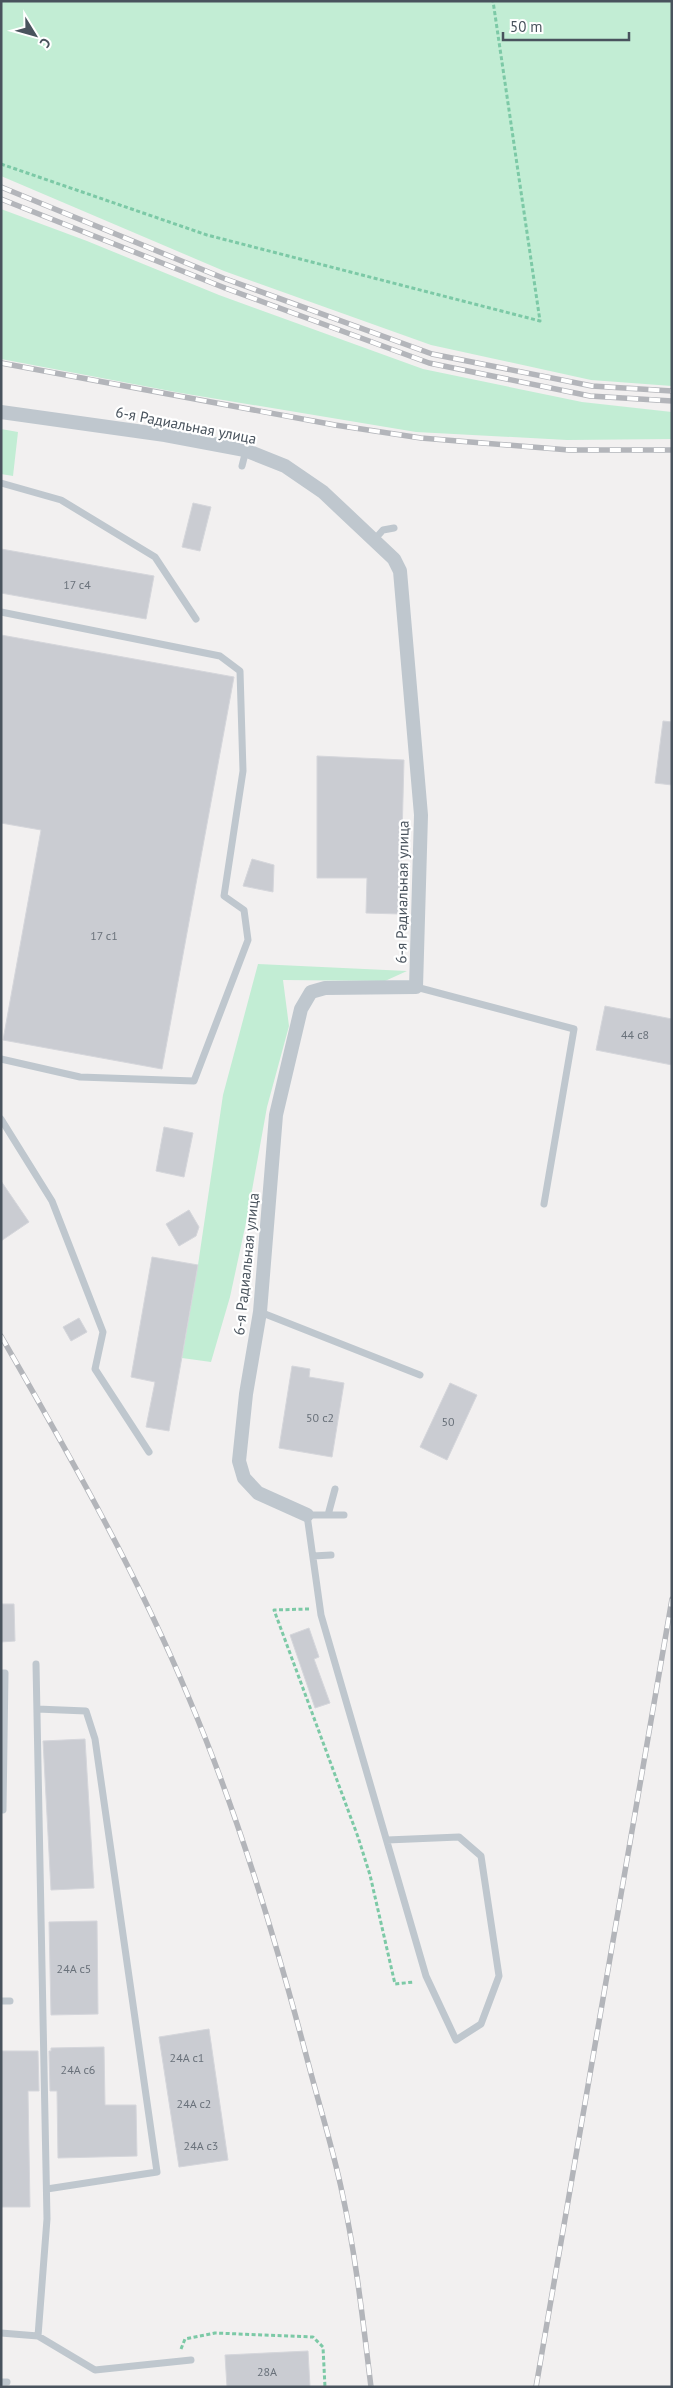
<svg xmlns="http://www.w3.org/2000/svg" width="673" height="2388" viewBox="0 0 673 2388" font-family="'PT Sans',sans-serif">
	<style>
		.green { fill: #c2edd4 }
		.building { fill: #caccd2; stroke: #d5d6db }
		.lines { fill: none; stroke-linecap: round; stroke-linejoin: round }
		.path { stroke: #7cc9a6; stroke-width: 3; stroke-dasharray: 4 2.5; stroke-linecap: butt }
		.service { stroke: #bfc7ce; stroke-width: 7 }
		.minor { stroke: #bfc7ce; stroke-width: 14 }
		.rail-casing { stroke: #b3b5ba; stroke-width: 5.5 }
		.rail { stroke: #fff; stroke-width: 4; stroke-dasharray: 11; stroke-linecap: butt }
		.labels { text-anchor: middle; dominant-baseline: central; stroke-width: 4.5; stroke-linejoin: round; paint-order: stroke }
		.number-label { font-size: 12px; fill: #69717a }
		.street-label { font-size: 15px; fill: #49535d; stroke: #fff }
	</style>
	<rect width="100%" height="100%" fill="#f2f0f0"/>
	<!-- green -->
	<path class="green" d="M1,1h671v385l-81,-6 -160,-35 -207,-74 -223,-95z
		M1,209l86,32 132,54 204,74 159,33 90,10v27l-105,1 -151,-8 -235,-39 -180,-34z
		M1,429l17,3 -5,44 -12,-2z
		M258,964l149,7 -22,10 -102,-1 6,46 -22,81 -20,111 -17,79 -19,65 -29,-4 16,-93 25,-170z"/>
	<!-- building -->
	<path class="building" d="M193,503l18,4 -11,44 -18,-4z
		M1,549l153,27 -8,43 -145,-26z
		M1,635l233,42 -72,392 -159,-29 38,-210 -40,-7z
		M663,721l9,1v63l-17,-2z
		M317,756l87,4 -4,154 -34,-1 1,-35h-50z
		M252,859l22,6 -1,27 -30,-6z
		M605,1006l67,13v46l-76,-15z
		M164,1127l29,6 -9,44 -28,-6z
		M1,1181l28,41 -28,19z
		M189,1210l10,17 -3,9 -17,10 -13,-22z
		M152,1257l46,8 -29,166 -23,-4 9,-45 -24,-5z
		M79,1318l8,14 -16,9 -8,-14z
		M292,1366l18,3 -1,8 35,6 -12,74 -53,-9z
		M450,1383l27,12 -30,65 -27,-13z
		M1,1604h13l1,37 -14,1z
		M309,1628l10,29 -5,2 16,44 -15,5 -25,-73z
		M85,1739l9,149 -43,2 -8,-149z
		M97,1921l1,93 -47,1 -2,-93z
		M209,2029l19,131 -49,7 -20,-130z
		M104,2047l1,58h31l1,51 -79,2 -1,-67h-7l-1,-40h2v-3z
		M1,2051h37l1,40h-11l2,116h-29z
		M308,2351l2,36h-83l-2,-32z"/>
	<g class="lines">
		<!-- path -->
		<path class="path" d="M1,164l206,71 333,86 -47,-320
			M309,1609l-35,1 84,227 12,38 25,109 19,-2
			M181,2349l4,-10 30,-6 98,4 10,10 2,40"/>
		<!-- service -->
		<path class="service" d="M242,466l4,-16
			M1,483l60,17 94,57 41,62
			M374,540l9,-10 11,-2
			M1,612l219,44 20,15 3,100 -19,125 20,14 4,30 -54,141 -114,-4 -79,-18
			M416,987l158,42 -30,175
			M1,1119l51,82 51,131 -8,37 54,83
			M260,1312l160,63
			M328,1515l7,-26
			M344,1515h-37l14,100 105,361 30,64 25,-16 18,-48 -18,-120 -22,-19 -72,3
			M313,1556l18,-1
			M36,1664l11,555 -9,117
			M1,1673h4l-2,137
			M37,1709l49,2 9,28 62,433 -110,17
			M1,2001h9
			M1,2333l37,3 57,34 96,-10
			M1,2382h6"/>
		<!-- minor -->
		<path class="minor" d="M1,412l164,23 80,15 40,16 38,26 71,67 6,12 21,244 -5,172 -91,1 -14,4 -10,17 -25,106 -16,197 -14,82 -7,67 5,17 14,15 49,22"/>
		<defs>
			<path id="rail" d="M1,187l222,91 209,76 160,32 80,5
				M1,199l224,89 204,75 161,33 82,5
				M1,363l334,62 86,13 148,12h103
				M1,1336c67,117 135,235 187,360 51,120 88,245 121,370 11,42 24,83 33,126 14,64 21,130 29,195
				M536,2387l136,-788"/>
		</defs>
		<!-- rail casing -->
		<use href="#rail" class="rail-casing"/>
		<!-- rail -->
		<use href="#rail" class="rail"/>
	</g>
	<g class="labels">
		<!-- number labels -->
		<g class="number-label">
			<text x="77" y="584">17 с4</text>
			<text x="104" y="935">17 с1</text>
			<text x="635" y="1034">44 с8</text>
			<text x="320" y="1417">50 с2</text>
			<text x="448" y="1421">50</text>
			<text x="74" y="1968">24А с5</text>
			<text x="187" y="2057">24А с1</text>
			<text x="78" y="2069">24А с6</text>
			<text x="194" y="2103">24А с2</text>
			<text x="201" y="2145">24А с3</text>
			<text x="267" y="2371">28А</text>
		</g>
		<!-- street labels -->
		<g class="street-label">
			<text transform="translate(186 425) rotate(11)">6-я Радиальная улица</text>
			<text transform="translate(402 892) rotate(-89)">6-я Радиальная улица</text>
			<text transform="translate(246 1264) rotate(-84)">6-я Радиальная улица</text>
		</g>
	</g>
	<!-- border -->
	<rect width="673" height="2388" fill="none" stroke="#49535d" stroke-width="5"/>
	<!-- north arrow -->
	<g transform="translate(35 35) rotate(127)" stroke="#ffffff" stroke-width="4" paint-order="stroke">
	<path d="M0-4L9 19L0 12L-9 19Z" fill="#49535d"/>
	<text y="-8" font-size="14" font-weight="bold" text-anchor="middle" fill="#49535d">С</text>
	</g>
	<!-- scale -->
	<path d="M503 32v8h126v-8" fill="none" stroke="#49535d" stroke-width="2.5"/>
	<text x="510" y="32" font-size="15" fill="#49535d" stroke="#ffffff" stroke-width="4" paint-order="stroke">50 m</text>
</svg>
